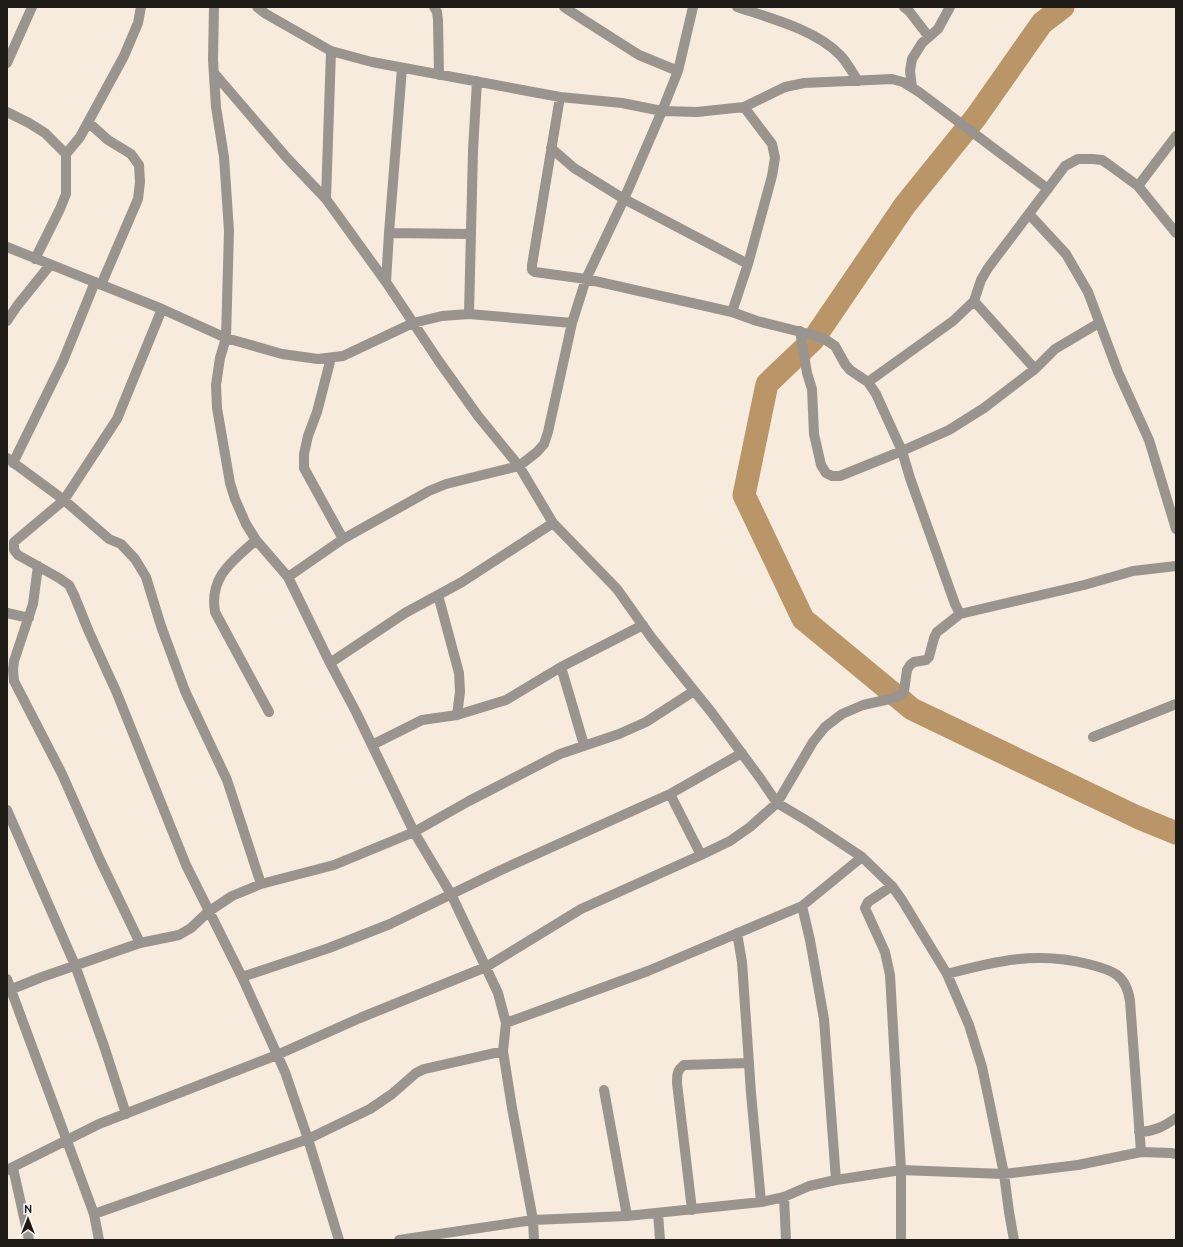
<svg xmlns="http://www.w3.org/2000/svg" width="1183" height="1247" viewBox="0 0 1183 1247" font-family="Ubuntu,sans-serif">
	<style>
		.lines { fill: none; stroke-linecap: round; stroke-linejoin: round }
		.river { stroke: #b99567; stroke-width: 23 }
		.street { stroke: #99948e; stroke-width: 10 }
	</style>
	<rect width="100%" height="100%" fill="#f6ebdd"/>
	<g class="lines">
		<!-- river -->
		<path class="river" d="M1063,7l-21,16 -66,94 -71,88 -92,135 -46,44 -23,111 59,124 109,90 225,108 39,16"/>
		<!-- street -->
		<path class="street" d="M214,7l-1,53 3,47 8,50 5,74 -3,107 -6,20 -4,27 1,23 13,75 5,16 11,25 10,16 32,37 42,86 26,49 58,120 37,62 47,99 8,30 -3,28 9,57 21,112 1,20
			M257,7l9,7 65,37 41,11 188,35 62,6 40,8 35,1 47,-5 41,-20 19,-4 88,-4 11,3 16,10 129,97
			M434,7l3,5 1,8 1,55
			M564,7l23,15 52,33 39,16
			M737,7c33,11 79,23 103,48 7,7 12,17 18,26
			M904,7l5,4 20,26
			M7,63l25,-56
			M214,73l73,85 39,41 60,83 52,78 40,56 41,50 34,57 64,66 34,48 61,76 48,65 17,25 32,19 53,35 30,29 10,14 45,74 22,51 13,42 8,38 14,69 5,38 5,28
			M912,87l-2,-16 2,-12 10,-16 16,-14 12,-22
			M560,97l-28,168v5l3,2 51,7 146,33 25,9 56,14 13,5 9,6 10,18 5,6 18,12 8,12 26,57 8,27 45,126 5,10
			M7,112l22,11 16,10 21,21
			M88,122l20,18 23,14 8,11 1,17 -2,17 -37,86
			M551,148l23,20 50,31 124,65
			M1138,186l38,-50
			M326,199l5,-148
			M1029,214l37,40 22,38 30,80 31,68 27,89
			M389,233l82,1
			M7,247l155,62 64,29 56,16 36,5 25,-3 70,-33 29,-7 27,-2 103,9
			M35,259l25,-50 6,-15v-40l14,-17 44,-81 14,-33 3,-16
			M386,282l3,-49 13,-165
			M974,301l61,68
			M162,309l-45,110 -53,81 -50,42v8l4,5 41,23 10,7 5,10 15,37 27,59 70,174 56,112 43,95 23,67 31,101
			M732,312l16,-48 24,-88 3,-18 -3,-14 -28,-37
			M469,314l4,-164 4,-69
			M7,321l10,-15 33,-41
			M800,331l7,42 5,16 2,45 7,31 5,8 6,3h8l62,-25 47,-21 35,-22 51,-39 20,-20 44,-26
			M331,358l-14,54 -9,24 -4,18v14l39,71
			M868,382l85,-61 21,-20 7,-21 7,-12 77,-102 13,-7h15l9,1 6,4 30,22 38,47
			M7,458l57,42 45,39 12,5 14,15 11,18 15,49 24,65 42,89 34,104
			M13,463l50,-102 32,-79
			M256,540c-23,21 -47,36 -41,72l54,100
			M38,566l-5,38 -19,57 -1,9 1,11 48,93 38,86 40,83
			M288,577l55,-38 86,-48 17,-7 73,-18 18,-14 7,-8 4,-12 24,-109 14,-44 38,-80 38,-88 16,-40 15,-64
			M438,595l21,78 1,19 -3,23
			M7,613l22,5
			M330,663l75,-50 57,-31 91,-59
			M561,667l23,78
			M1093,737l83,-33
			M372,745l50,-25 35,-5 49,-15 55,-33 82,-42
			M670,794l31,61
			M7,810l68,155 29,81 22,68
			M892,886l-24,16 -3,6 20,44 5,23 11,195v70
			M802,906l8,34 14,79 12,161
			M737,933l5,29 9,131 10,109
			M947,974c49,-13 90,-23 141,-10 24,6 38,10 42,37l11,151
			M242,977l87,-29 61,-24 111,-54 169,-76 72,-41
			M7,979l87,235 5,26
			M7,991l35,-14 98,-34 39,-8 12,-7 17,-16 24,-16 29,-12 73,-19 80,-33 55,-31 91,-47 59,-20 27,-12 48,-31
			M506,1023l142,-52 154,-65 60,-49
			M604,1090l23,126
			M1139,1132c16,-1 24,-5 37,-14
			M13,1168l16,72
			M7,1170l92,-46 178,-69 83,-37 126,-51 95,-58 120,-54 29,-14 20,-14 27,-24 36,-61 12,-15 17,-13 21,-9 31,-7 6,-3 4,-4 3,-21 3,-5 4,-3 12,-2 3,-3 5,-19 3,-6 23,-18 124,-29 49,-14 43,-5
			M784,1197l2,43
			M692,1210l-15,-127c0,-8 0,-13 7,-18l65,-2
			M658,1213l2,27
			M94,1214l214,-75 62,-30 22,-15 24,-21 8,-4 79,-18
			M399,1240l134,-20 94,-4 134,-14 23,-5 25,-11 27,-6 65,-10 103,4 74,-9 63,-13 30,1 5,1"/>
	</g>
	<!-- border -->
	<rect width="1183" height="1247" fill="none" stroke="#1e1a15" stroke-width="16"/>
	<!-- north arrow -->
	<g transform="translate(28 1219)" stroke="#fef9f4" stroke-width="3" paint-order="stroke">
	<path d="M0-3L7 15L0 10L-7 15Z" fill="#1e1a15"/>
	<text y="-6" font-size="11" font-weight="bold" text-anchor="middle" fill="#1e1a15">N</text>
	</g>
</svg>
